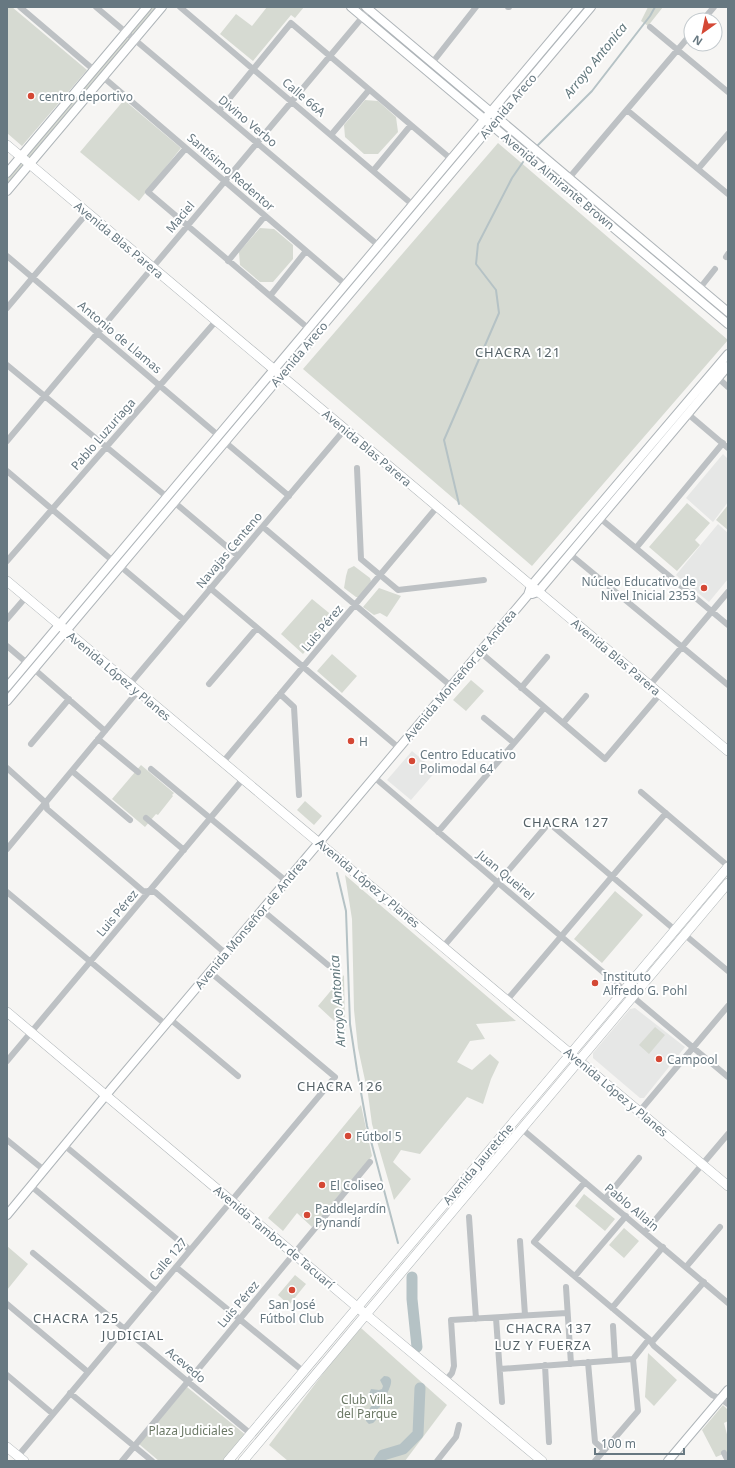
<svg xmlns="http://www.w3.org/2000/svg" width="735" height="1468" viewBox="0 0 735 1468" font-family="'Noto Sans',sans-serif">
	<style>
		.built { fill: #e6e7e6 }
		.green { fill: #d6dad2 }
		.water { fill: #b5c2c5 }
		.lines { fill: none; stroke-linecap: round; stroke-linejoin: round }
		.stream { stroke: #b5c2c5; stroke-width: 2 }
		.river { stroke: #b5c2c5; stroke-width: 11 }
		.secondary-casing { stroke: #afb5b9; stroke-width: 10 }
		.primary-casing { stroke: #aeb4b7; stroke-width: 10 }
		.minor { stroke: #bdc1c4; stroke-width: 6 }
		.secondary { stroke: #fff; stroke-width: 8 }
		.primary { stroke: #fff; stroke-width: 9 }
		.poi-dot { fill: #d44835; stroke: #fff; stroke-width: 1.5 }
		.labels { text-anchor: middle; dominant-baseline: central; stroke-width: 4; stroke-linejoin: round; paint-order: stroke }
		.poi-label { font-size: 12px; fill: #677881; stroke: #fff; text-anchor: start }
		.street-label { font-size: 12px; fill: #677881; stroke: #fff }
		.park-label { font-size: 12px; fill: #6c7966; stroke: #fff }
		.water-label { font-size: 13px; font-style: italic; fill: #63797e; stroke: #fff }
		.neighbourhood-label { font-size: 13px; letter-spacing: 1px; fill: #546167; stroke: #fff }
	</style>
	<rect width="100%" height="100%" fill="#f6f5f3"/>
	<!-- built -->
	<path class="built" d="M723,454l5,5v43l-15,20 -27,-24z
		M718,524l10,9v46l-19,23 -33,-27z
		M412,751l24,20 -25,29 -24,-20z
		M635,1008l50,39 -41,51h-4l-47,-40v-5l37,-44z"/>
	<!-- green -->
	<path class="green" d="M7,7h5l75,63 -65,76 -15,-13z
		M152,7h6l-151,179v-7z
		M267,7h37l-9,11 -4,-3 -38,46 -33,-27 16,-20 16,12z
		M356,7h6l366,308v4z
		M648,7h15l-15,19 -7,-5z
		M124,100l57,48 -42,53 -59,-49z
		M365,100l13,1 18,16 2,15 -20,22h-14l-19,-17 -1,-12z
		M498,143l230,197 -196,226 -229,-197z
		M260,228l14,1 19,16v14l-20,23h-13l-20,-17 -1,-13z
		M728,356v5l-185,220 -2,-2z
		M687,503l23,20 -15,17 5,5 -23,26 -28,-24z
		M728,505v25l-12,-10z
		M354,566l16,12 1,3 -11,16h-4l-12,-9 2,-12 2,-7z
		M379,588l22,8 -14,21 -7,-4 -6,2 -11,-8z
		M312,599l22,18 -31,37 -22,-20z
		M332,654l25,22 -15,17 -25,-22z
		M471,680l13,11 -18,20 -13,-11z
		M141,765l33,28 -2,2 1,1 -15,19 -2,-1 -11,13 -33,-28z
		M305,801l17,15 -8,9 -17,-15z
		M345,875l171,146 -40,3 9,15 -15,2 -13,21 15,8 18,-16 9,8 -8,17 -8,25 -16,-7 -47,57 -19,-4 -8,12 18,17 -17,21 -22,-76 -4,-30 -10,-46 -4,-38 -2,-91z
		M615,891l28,24 -41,48 -28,-24z
		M344,975l1,56 -27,-25z
		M655,1027l10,8 -16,19 -10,-9z
		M361,1105l11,51 -60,71 -15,-14 -14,18 -15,-13z
		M584,1194l31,25 -10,12 -30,-25z
		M624,1228l15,13 -15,17 -15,-13z
		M7,1246l21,18 -21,26z
		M295,1275l11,9 -17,21 -11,-10z
		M361,1328l86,77 -42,56h-117l-19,-16 65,-86z
		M648,1353l29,27 -23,26 -9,-9z
		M187,1387l60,49 -21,25h-67l-20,-17z
		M723,1405l5,5v11l-4,2 4,15v14l-12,5 -14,-27z"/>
	<!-- water -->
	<path class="water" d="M384,1376c13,0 5,13 2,20l-3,1 -3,10 -7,6 3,3v4l-3,3 -4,1 -3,-3c-1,-11 6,-13 9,-21l-6,-6 2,-5 8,1 3,-1 1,-3 -3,-6z"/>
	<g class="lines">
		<!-- stream -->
		<path class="stream" d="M537,146l55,-55 58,-75 5,-9
			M459,504l-15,-64 55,-127 -3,-23 -20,-26 2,-20 34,-66 11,-16
			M337,873l9,38 4,113 7,46 10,56 31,117"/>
		<!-- river -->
		<path class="river" d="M412,1277v22l5,48
			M379,1461l4,-6 20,-6 15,-15 2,-46"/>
		<defs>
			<path id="secondary" d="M351,7l377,317
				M366,7l362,305
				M7,173l140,-166
				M7,191l155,-184
				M532,594l6,-2 190,-226
				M7,687l572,-680
				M7,701l584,-694
				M7,1215l104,-126 417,-494 3,-9 197,-232
				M668,1461l60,-71"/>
			<path id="primary" d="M7,145l721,606
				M7,581l721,605
				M7,1012l350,295 185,154
				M7,1447l17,14
				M228,1461l500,-594
				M243,1461l485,-578"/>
		</defs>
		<!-- secondary casing -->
		<use href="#secondary" class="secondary-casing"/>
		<!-- primary casing -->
		<use href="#primary" class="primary-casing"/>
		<!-- minor -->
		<path class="minor" d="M20,7l74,63
			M96,7l289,244
			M180,7l233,198
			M508,7h1
			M703,20l11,-13
			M650,27l78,65
			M432,63l44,-56
			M103,77l243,208
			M627,110l101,84
			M219,111l72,-88 160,136
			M331,135l38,-45
			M186,148l-38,44 161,137
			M698,169l30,-35
			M373,171l38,-46
			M569,178l122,-144
			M7,256l212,180
			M726,257l2,-3
			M228,261l37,-45
			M700,288l15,-19
			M270,296l36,-45
			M7,308l80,-95
			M7,365l160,132
			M718,378l10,9
			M688,414l40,34
			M7,441l364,-434
			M225,442l64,54
			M357,468l4,91 37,31 86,-10
			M7,471l106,90
			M174,502l64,54
			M601,519l127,106
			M263,527l188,159
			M636,548l87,-105
			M571,555l157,130
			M7,561l209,-240
			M120,566l64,54
			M210,588l189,160
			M7,619l19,-22
			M7,646l20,17
			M480,652l125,107 55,-65
			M34,669l71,62
			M130,684l215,-255
			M209,684l48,-56
			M650,685l78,-93
			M521,688l26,-31
			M280,694l14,13 5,88
			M484,718l30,25
			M563,723l23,-27
			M98,739l40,33
			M31,744l38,-45
			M223,762l214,-255
			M7,768l39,35
			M151,769l135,112
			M72,771l58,49
			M374,777l250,213
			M641,792l87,74
			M46,803l1,6 96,82 12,1 70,61
			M146,818l38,32
			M438,832l106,-124
			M7,849l131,-158
			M7,892l158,132
			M262,910l66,55
			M685,935l43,36
			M443,947l106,-124 126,107
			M633,997l95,80
			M507,1000l159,-187
			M170,1019l68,57
			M7,1061l236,-282
			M639,1112l89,-106
			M522,1129l206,174
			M7,1140l37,30
			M64,1145l126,105
			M585,1182l-51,60 115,97 5,7 58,49 9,4 7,5
			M31,1186l125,105
			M605,1199l34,-41
			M469,1217l7,102
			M645,1232l83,-98
			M520,1241l5,74
			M33,1253l218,181
			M176,1267l127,104
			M686,1267l34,-40
			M575,1276l51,-60
			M566,1287l5,77
			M7,1304l81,68
			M612,1308l51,-61
			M496,1318l6,84
			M613,1326l2,34
			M652,1342l52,-60
			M633,1359l16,-20
			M588,1362l7,80 9,8
			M545,1365l4,77
			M500,1369l133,-10
			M7,1375l46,39
			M446,1380l6,-7 2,-7 -3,-46 116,-7
			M70,1393l82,68
			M724,1453l4,8
			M18,1456l317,-379 -125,-105
			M122,1461l248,-299
			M437,1461l19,-24 3,-12
			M595,1461l43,-50 -5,-52"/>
		<!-- secondary -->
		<use href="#secondary" class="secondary"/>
		<!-- primary -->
		<use href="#primary" class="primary"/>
	</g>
	<!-- markers -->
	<g class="poi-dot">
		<circle cx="31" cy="96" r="4"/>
		<circle cx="704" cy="588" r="4"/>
		<circle cx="351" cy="741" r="4"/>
		<circle cx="412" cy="761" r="4"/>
		<circle cx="595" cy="983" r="4"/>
		<circle cx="659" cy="1059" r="4"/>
		<circle cx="348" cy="1136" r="4"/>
		<circle cx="322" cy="1185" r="4"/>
		<circle cx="307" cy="1215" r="4"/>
		<circle cx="292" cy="1290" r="4"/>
	</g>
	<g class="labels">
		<!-- poi labels -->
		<g class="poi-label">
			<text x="39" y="96">centro deportivo</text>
			<text x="696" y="581" text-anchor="end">Núcleo Educativo de<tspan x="696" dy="14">Nivel Inicial 2353</tspan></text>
			<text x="359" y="741">H</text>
			<text x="420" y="754">Centro Educativo<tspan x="420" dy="14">Polimodal 64</tspan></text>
			<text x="603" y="976">Instituto<tspan x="603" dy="14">Alfredo G. Pohl</tspan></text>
			<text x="667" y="1059">Campool</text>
			<text x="356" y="1136">Fútbol 5</text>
			<text x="330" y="1185">El Coliseo</text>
			<text x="315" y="1208">PaddleJardín<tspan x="315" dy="14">Pynandí</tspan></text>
			<text x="292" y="1304" text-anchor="middle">San José<tspan x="292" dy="14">Fútbol Club</tspan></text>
		</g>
		<!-- street labels -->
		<g class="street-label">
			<text transform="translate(304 97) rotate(40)">Calle 66A</text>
			<text transform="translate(508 106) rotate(-50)">Avenida Areco</text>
			<text transform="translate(248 121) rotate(40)">Divino Verbo</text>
			<text transform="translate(231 172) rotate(41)">Santísimo Redentor</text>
			<text transform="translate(558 181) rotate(40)">Avenida Almirante Brown</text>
			<text transform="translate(180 217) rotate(-50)">Maciel</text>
			<text transform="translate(119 240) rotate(40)">Avenida Blas Parera</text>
			<text transform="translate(120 337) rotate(40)">Antonio de Llamas</text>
			<text transform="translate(299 354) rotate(-50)">Avenida Areco</text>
			<text transform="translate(103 434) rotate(-49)">Pablo Luzuriaga</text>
			<text transform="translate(367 448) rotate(40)">Avenida Blas Parera</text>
			<text transform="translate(229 550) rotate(-50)">Navajas Centeno</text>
			<text transform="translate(322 628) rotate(-50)">Luis Pérez</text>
			<text transform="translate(616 657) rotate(40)">Avenida Blas Parera</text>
			<text transform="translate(460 675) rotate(-50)">Avenida Monseñor de Andrea</text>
			<text transform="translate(119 676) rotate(40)">Avenida López y Planes</text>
			<text transform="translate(506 875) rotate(40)">Juan Queirel</text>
			<text transform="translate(368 883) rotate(40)">Avenida López y Planes</text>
			<text transform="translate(117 913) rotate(-50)">Luis Pérez</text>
			<text transform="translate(251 923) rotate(-50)">Avenida Monseñor de Andrea</text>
			<text transform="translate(616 1092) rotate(40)">Avenida López y Planes</text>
			<text transform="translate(478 1164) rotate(-50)">Avenida Jauretche</text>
			<text transform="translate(632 1207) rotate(40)">Pablo Allain</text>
			<text transform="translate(274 1237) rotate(40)">Avenida Tambor de Tacuarí</text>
			<text transform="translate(168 1259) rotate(-50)">Calle 127</text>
			<text transform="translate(238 1304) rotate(-50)">Luis Pérez</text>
			<text transform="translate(186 1365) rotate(40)">Acevedo</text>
		</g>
		<!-- park labels -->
		<g class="park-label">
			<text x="367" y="1399">Club Villa<tspan x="367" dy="14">del Parque</tspan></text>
			<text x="191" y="1430">Plaza Judiciales</text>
		</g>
		<!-- water labels -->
		<g class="water-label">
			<text transform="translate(595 60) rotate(-51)">Arroyo Antonica</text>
			<text transform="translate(337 1001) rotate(-94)">Arroyo Antonica</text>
		</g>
		<!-- neighbourhood labels -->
		<g class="neighbourhood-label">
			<text x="518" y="352">CHACRA 121</text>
			<text x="566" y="822">CHACRA 127</text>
			<text x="340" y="1086">CHACRA 126</text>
			<text x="76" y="1318">CHACRA 125</text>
			<text x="549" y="1328">CHACRA 137</text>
			<text x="133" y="1335">JUDICIAL</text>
			<text x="543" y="1345">LUZ Y FUERZA</text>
		</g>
	</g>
	<!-- border -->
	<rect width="735" height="1468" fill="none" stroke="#677881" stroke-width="16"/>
	<!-- north arrow -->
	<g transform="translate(703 32) rotate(213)"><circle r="19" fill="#ffffff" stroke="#c2c9cd"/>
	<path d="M0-3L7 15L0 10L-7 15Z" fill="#d44835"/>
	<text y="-6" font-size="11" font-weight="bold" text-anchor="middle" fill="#677881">N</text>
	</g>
	<!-- scale -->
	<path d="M595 1448v6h89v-6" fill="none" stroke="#677881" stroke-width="2"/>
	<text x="601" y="1448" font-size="12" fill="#677881" stroke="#ffffff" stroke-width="3" paint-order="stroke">100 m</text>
</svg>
